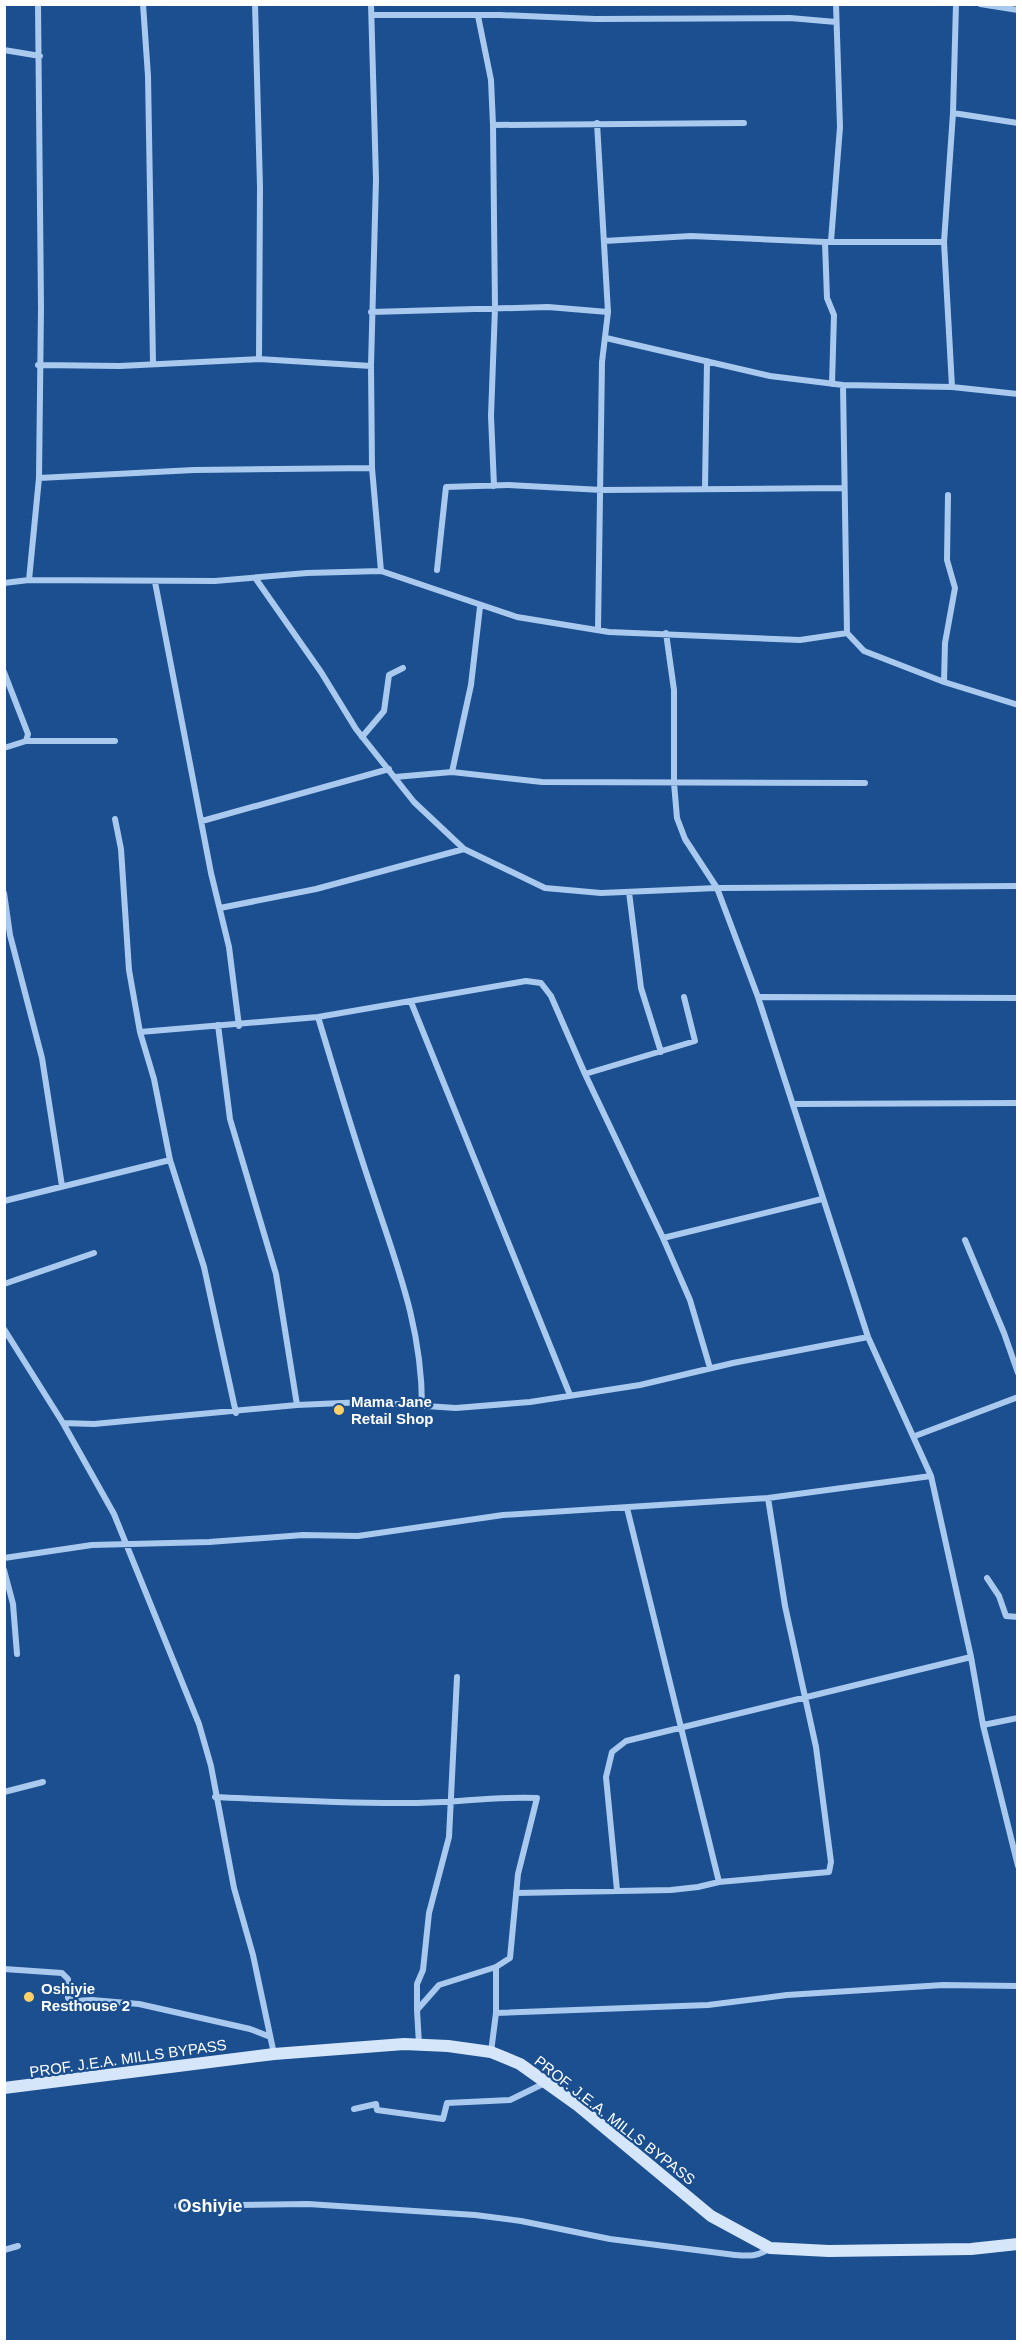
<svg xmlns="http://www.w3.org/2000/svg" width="1022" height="2346" viewBox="0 0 1022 2346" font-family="Helvetica,sans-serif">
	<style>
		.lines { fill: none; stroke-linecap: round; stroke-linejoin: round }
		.street { stroke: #a9c9ee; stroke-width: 6 }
		.secondary { stroke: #d6e6fa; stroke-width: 12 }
		.poi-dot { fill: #ffd166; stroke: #1b4f8f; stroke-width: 2 }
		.labels { text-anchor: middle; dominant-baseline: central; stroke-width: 4.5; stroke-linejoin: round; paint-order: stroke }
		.poi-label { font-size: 15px; font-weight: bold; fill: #fff; stroke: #1b4f8f; text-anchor: start }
		.street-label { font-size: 15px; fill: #fff; stroke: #1b4f8f }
		.quarter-label { font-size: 18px; font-weight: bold; fill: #fff; stroke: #1b4f8f }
	</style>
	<rect width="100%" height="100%" fill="#1b4f8f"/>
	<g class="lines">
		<!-- street -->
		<path class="street" d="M143,4l5,72 5,287
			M255,4l5,183 -1,172
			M371,4l5,175 -5,187 1,102 9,103
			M980,4l38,6
			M372,15h128l95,4 195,-1 46,4
			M478,16l13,64 2,45 2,183 -4,108 3,70
			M4,50l36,6
			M953,113l65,10
			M597,123l11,189 -6,50 -4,268
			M493,125l251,-2
			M604,241l87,-5 134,6h119
			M831,241l9,-114 -4,-123
			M825,242l2,56 7,17 -2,69
			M371,312l177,-5 60,5
			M606,338l164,38 73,9 109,2 66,7
			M38,365l82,1 139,-7 112,7
			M843,385l4,248 17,18 80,31 74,23
			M952,387l-8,-145 9,-129 3,-109
			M39,478l155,-8 178,-2
			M705,488l2,-127
			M437,570l9,-83 62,-2 94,5 240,-2
			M256,579l65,93 35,57 58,73 50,47 81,39 56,5 116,-5 301,-2
			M29,580l10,-102 2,-171 -3,-303
			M155,582l56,291 18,74 10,79
			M4,583l25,-3 186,1 92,-8 74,-2 136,46 92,15 191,8 47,-7
			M480,607l-9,78 -19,87 90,10 323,1
			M666,633l8,57v93l3,35 8,21 32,49 41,109 110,340 63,139 40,181 12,68 35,141
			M4,672l24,62 -2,7 -22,7
			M944,682l1,-39 10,-55 -8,-28 1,-65
			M362,737l22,-26 5,-36 14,-7
			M26,741h89
			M395,777l57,-5
			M115,819l6,30 8,121 11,62 14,47 16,81 34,107 32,146
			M202,821l187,-52
			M629,892l12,96 20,64
			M4,893l6,42 32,123 20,128
			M220,908l96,-19 148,-40
			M758,997l260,1
			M411,1002l159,393
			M318,1017c18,59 35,118 55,176 24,73 49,134 49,213
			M218,1025l12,94 46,155 21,131
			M140,1032l178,-15 208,-36 15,2 10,13 34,78 78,164 27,62 20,68
			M585,1074l110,-33 -11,-44
			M794,1104l224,-1
			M4,1201l166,-41
			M663,1238l159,-39
			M965,1240l39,93 14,40
			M4,1284l90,-31
			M4,1329l59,94 51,91 85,210 12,42 23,122 19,67 21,99
			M63,1423l31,1 203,-19 68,-3 91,6 74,-6 110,-17 93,-22 135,-26
			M915,1436l103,-39
			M627,1508l92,374
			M4,1558l88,-13 117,-3 94,-7 55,1 145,-21 265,-17 163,-22
			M4,1570l9,34 4,50
			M987,1578l12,18 7,20 12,1
			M983,1725l35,-7
			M4,1792l39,-10
			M215,1797c66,3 132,7 198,6 42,0 82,-7 124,-5l-19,76 -8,84 -14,9v46l-5,39
			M617,1890l-11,-113 6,-25 14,-11 345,-84
			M516,1893l155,-3 27,-3 21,-5 110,-10 2,-10 -15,-115 -31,-141 -17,-108
			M4,1969l58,4 6,6v19l6,3 18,-1 47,4 111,25 18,7
			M417,2010v-26l6,-14 6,-57 20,-76 8,-160
			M496,2013l212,-8 79,-10 156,-10 75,1
			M419,2044l-2,-34 22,-25 57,-18
			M354,2109l22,-5 1,6 66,9 4,-16 63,-3 37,-18
			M177,2206l131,-2 167,11 46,6 89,18 125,16c13,1 24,2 34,-7
			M4,2250l14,-4"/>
		<!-- secondary -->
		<path class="secondary" d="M4,2088l270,-34 130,-10 44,2 43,6 29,12 56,40 135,112 59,32 59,3 142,-2 47,-5"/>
	</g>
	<!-- markers -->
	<g class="poi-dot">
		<circle cx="339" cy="1410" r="6"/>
		<circle cx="29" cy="1997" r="6"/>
	</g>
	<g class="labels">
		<!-- poi labels -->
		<g class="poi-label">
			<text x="351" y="1401">Mama Jane<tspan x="351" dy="17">Retail Shop</tspan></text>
			<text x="41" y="1988">Oshiyie<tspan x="41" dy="17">Resthouse 2</tspan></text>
		</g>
		<!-- street labels -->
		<g class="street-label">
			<text transform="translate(128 2058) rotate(-8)">PROF. J.E.A. MILLS BYPASS</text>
			<text transform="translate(615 2120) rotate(38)">PROF. J.E.A. MILLS BYPASS</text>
		</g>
		<!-- quarter labels -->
		<g class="quarter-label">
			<text x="210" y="2206">Oshiyie</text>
		</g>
	</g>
	<!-- border -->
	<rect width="1022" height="2346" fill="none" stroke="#ffffff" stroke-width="12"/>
</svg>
